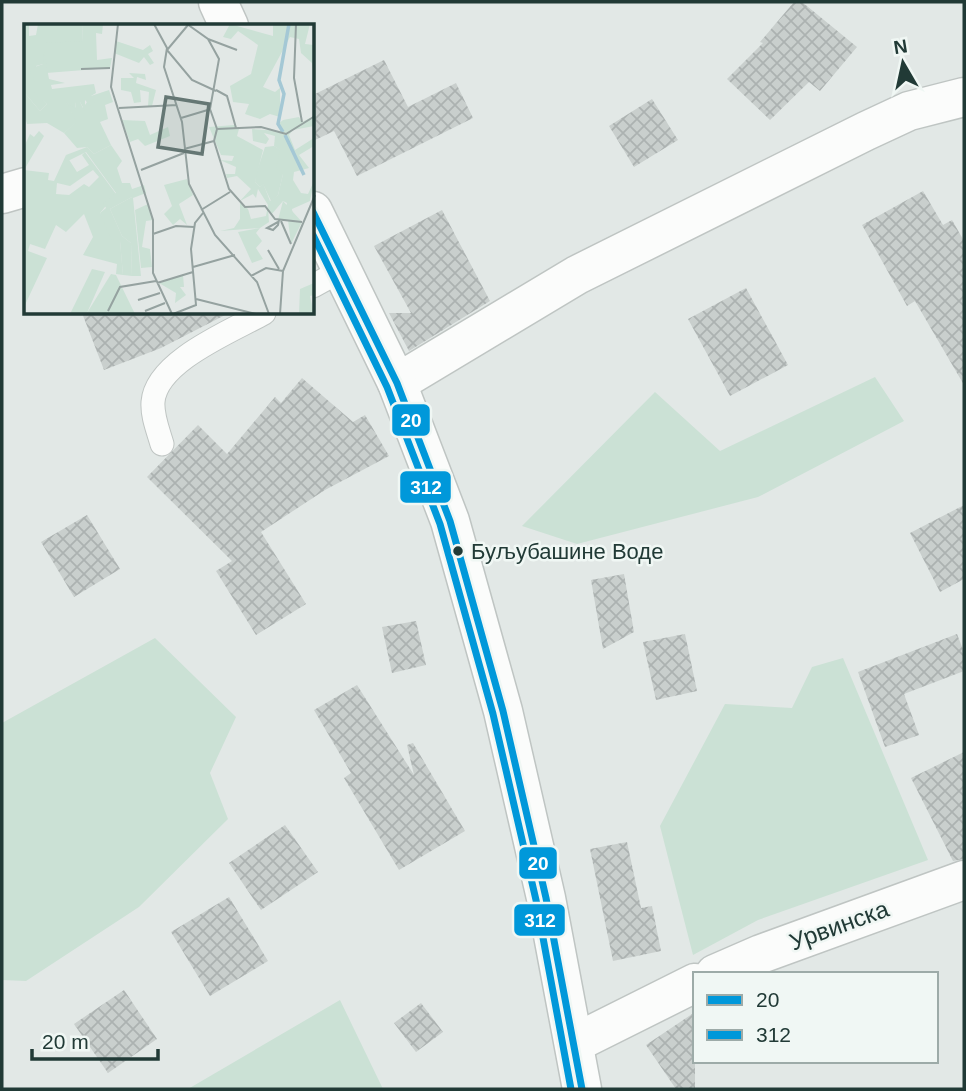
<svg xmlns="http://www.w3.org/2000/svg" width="966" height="1091" viewBox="0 0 966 1091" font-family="Helvetica,sans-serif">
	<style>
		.grass { fill: #cbe1d5 }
		.building { fill: url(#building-cross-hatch) }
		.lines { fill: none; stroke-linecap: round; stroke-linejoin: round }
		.service-casing { stroke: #bfc5c3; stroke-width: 25 }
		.minor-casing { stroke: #bfc5c3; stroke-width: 41 }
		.tertiary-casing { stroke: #bfc5c3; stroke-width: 41 }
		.service { stroke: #fbfcfb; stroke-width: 23 }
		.minor { stroke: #fbfcfb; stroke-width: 38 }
		.tertiary { stroke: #fbfcfb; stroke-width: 38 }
		.bus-1-casing { stroke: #f0f7f4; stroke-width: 12 }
		.bus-2-casing { stroke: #f0f7f4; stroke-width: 12 }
		.bus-1 { stroke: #0098da; stroke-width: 7 }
		.bus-2 { stroke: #0098da; stroke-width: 7 }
		.bus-dot { fill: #213a36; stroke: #f0f7f4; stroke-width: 2.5 }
		.labels { text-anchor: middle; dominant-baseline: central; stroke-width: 5; stroke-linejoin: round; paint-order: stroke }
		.bus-label { font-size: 22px; fill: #213a36; stroke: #f0f7f4; text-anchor: start }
		.street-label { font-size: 24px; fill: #213a36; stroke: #f0f7f4 }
		.inset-river { fill: none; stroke: #a4c8d5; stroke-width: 3.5 }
		.inset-road { fill: none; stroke: #95a2a0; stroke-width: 2 }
		.view { fill: #657774; fill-opacity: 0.15; stroke: #657774; stroke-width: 3.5 }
		.inset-edge { fill: none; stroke: #213a36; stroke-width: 3.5 }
		.line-badge { stroke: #f0f7f4; stroke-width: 2.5 }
		.badge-label { font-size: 19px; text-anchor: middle; font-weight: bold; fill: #fff }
	</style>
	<defs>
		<pattern id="building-cross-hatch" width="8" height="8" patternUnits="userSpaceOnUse" patternTransform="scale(1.75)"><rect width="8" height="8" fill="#c9cfcd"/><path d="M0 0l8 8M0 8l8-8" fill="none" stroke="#acb2b1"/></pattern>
	</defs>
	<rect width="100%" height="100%" fill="#e2e8e6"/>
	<!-- grass -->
	<path class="grass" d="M875,377l29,44 -146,76 -181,47 -55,-18 133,-134 65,59z
		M155,638l81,79 -26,56 18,46 -89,88 -113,74 -24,-1v-257z
		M843,658l85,202 -170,60 -65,35 -33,-129 65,-122 67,4 20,-41z
		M340,1000l43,89h-195z"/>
	<!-- building -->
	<path class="building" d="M794,2h8l55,45 -37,44 -11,-9 -39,38 -43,-41 36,-36 -3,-1z
		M384,60l24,47 48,-24 17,35 -116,58 -23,-45 -21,10v-46z
		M652,99l26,41 -44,27 -25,-41z
		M923,191l20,34 9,-5 12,21v144l-49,-84 -8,5 -45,-81z
		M442,210l48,91 -81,50 -20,-38h22l-37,-67z
		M746,288l42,77 -58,31 -42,-77z
		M82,313h147l-68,35 -57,22z
		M302,378l51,44 12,-7 24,41 -64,34 -64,42 45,72 -50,31 -40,-64 16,-10 -85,-84 51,-52 29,29 48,-57 6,6z
		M964,505v74l-24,13 -30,-59z
		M87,515l33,54 -46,28 -33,-55z
		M624,574l10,58 -31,17 -12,-69z
		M416,621l10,44 -34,8 -10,-46z
		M685,634l12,57 -41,9 -13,-58z
		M957,634l7,18v19l-60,23 15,41 -34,12 -27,-75z
		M357,685l57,90 -7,-30 6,-2 52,88 -66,39 -55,-92 7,-5 -37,-63z
		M964,752v107l-11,2 -42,-83z
		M285,825l33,47 -57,38 -32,-47z
		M627,842l14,66 11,-2 9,45 -48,10 -23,-112z
		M229,897l39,64 -58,35 -39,-64z
		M124,990l33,49 -49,34 -34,-49z
		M421,1003l22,29 -27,20 -22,-29z
		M695,1012v77h-19l-30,-44z"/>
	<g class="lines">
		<defs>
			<path id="service" d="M313,286l29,-16
				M162,444c-4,-14 -10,-28 -9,-42 3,-41 79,-71 111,-89"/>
			<path id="minor" d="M2,194l24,-7
				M397,383l180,-108 289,-144 43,-20 55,-14
				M715,974l46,-20 203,-74
				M575,1043l120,-60"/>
			<path id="tertiary" d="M218,2l11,24
				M313,211l84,172 53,138 53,190 43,187 36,191"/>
		</defs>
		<!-- service casing -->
		<use href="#service" class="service-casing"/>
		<!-- minor casing -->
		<use href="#minor" class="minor-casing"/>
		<!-- tertiary casing -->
		<use href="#tertiary" class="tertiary-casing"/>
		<!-- service -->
		<use href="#service" class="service"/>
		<!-- minor -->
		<use href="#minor" class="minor"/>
		<!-- tertiary -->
		<use href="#tertiary" class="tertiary"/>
		<defs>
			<path id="bus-1" d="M313,212l84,171 53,138 53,190 43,187 36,191"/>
			<path id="bus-2" d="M313,235l74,152 53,137 53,190 43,186 35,189"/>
		</defs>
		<!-- bus-1 casing -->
		<use href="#bus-1" class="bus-1-casing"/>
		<!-- bus-2 casing -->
		<use href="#bus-2" class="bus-2-casing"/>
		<!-- bus-1 -->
		<use href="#bus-1" class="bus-1"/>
		<!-- bus-2 -->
		<use href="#bus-2" class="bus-2"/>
	</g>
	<!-- markers -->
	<circle class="bus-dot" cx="458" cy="551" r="6"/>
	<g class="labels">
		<!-- bus labels -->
		<g class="bus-label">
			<text x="471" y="551">Буљубашине Воде</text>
		</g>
		<!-- street labels -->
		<g class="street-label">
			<text transform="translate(839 925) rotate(-20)">Урвинска</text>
		</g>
	</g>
	<!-- overview -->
	<g transform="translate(24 24)">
		<rect width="290" height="290" fill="#e2e8e6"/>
		<path d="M0,0h5v12l7,-1 2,-11h29l15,17 1,-17h20l-1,10 -6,-1 1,27 15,-2 -2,10 -64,5 -3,-9 -7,2v26l11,12 -7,7 -16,-19zM92,17l27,9 7,-5 3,6 -5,3 6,9 -4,2 -6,-8 -5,6 -25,-10zM105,49l16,1 1,6 -9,-3 -1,6 20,7 -4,16h-4l1,-14 -9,-2 1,12 -7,1 -3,-11 -10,-2v-12h13zM85,66l4,12 -8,3 3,14 -8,3 11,23 -17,9 -7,-7 -10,1 -13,-15 12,-11 -11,-21 11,7 -1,-6h5l3,6 8,-12zM98,96l23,1 5,14 18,-8 2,9 -25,10 -7,-7 -8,3zM250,122l7,4 2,24 -5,21 -7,6 -8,-17 -3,3 -5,-5 1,-8 9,-27zM61,128l31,42 -16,19 20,28 3,34 -7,-1 1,-10 -34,-9 10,-18 -9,-23 -18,18 -10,-7 -11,24 -15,-5 -2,7 19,7 -23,49v-137l25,3 -1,7 6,1 12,-26 11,17 12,-7 -7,-10zM69,146l6,7 -10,10 -5,-3 -15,11 -13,-1 1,-11 13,3zM163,155l6,16 -14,9 8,21 -7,-6 -7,6 -9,-11 8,-8 -8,-21zM120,161l2,8 -13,5 8,78h-9l-1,-33 -9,-7 -12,-27 22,-12v-8zM259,177l19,21 -11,22 -3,-24h-10zM236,204l-4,5 6,8 -6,7 7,11 -11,4 -14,-31zM68,245l13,3 -18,41 24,-39 5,1 19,39h-65zM159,251l1,12h-4l6,8 -11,8 1,-10 -17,-10zM290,259v12l-4,1 4,18h-15l1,-25z" fill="#cbe1d5" fill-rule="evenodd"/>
		<path d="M59,0l-1,17 -38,2v-17zM206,0l43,12v-12h37l-5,20 9,1v32l-2,-14 -11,-10 -2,-14 -9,-2 -27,50 12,5 5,-4v29l-10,-3 -10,5 -15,-5 4,-10 -16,-2 -3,-16 21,-12 7,-29 -20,-14 -7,8 -8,-2zM20,28l5,27 16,4 -14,2 1,4 42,-5 2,9 -5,3 4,7 -5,3 -5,-6v11l-5,-9h-5l1,7 -10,-7 11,20 -13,11 -17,-10 -20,1 -3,-9v-23l16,19 7,-7 -15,-13 3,-9 -6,-13 14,-5zM290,92v10l-21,4 -4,5 6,15 19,-12v8l-15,9 10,13 -15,4 -1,8 8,13 7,1 6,-13 -4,20 -18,8 1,9 -3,-8 -6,4 3,-11 -4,-2 -12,14 -3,-6 1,13 -9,6 -40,3 14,-3 6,-9v-16l8,6 3,10 15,-3 2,-11 -10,-16 -2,9 -3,-4 -13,7 11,-12 -14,-13 -10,2 -1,-4h9l1,-7 -16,-7 12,1 2,-5 -13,-1 -12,-28 25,-2 5,4 -2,7 26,14 -8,32 5,5 3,-4 7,18 8,-6 5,-21 -7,-6 4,-18 -6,-4 1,-10 -11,-3 5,6 -3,5 -13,-3 -1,-12 29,2 -3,-7 5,-4 16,-3 3,5zM15,107l5,5 -20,34v-23l6,-13 4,3zM87,121l11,16 -5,7 5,15h8l2,6v8l-22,12 12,27 9,7 1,33 -9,-1 -3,-34 -9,-2 -11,-26 6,-5 -3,-5 13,-10 -30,-41 -18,9 -2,-6 21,-8 7,7zM124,180l5,16 -7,1 -4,26 8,2 2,18 -11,1 -6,-58z" fill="#cbe1d5"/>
		<path class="inset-river" d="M259,108l-5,-8 6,-30 -5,-14 10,-56M261,111l19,40"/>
		<path class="inset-road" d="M94,0l-7,63 42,133v53l19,41M130,0l13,24 -3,19 18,55 7,62 26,51 42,47 12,32M163,0l21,15 11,20 -9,50 7,20 -3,12 15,48 16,18 20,-1 10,13 27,3M272,0l-2,54 8,44M164,1l-21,25 25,30 24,11M184,15l29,11M57,45l29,-1M192,66l11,6 9,32M95,84l58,-3M157,94l30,-9M193,105l44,-2 25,7 29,-18M160,125l30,-8M117,146l43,-17M177,186l29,-18M257,197l10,23M254,198l-11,6 6,2 5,-5 1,-5M129,210l23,-8 18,1M244,226l11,19M169,243l42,-12M227,252l15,-8 17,3M133,259l36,-11M172,275l60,15M114,276l22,-7M84,287l12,-24 36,-6M121,287l20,-8M149,290l23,-9 -5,-56 4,-26 8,-10M256,290l3,-43 32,-76"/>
		<path class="view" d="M142,73l43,7 -7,50 -44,-7z"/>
		<rect width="290" height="290" class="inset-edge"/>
	</g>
	<g class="line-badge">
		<rect x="391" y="403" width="40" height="34" rx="7" fill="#0098da"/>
		<rect x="399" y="470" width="53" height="34" rx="7" fill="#0098da"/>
		<rect x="518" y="846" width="40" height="34" rx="7" fill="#0098da"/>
		<rect x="513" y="903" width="53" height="34" rx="7" fill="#0098da"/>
	</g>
	<g class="badge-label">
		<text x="411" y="427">20</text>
		<text x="426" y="494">312</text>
		<text x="538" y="870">20</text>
		<text x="540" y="927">312</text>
	</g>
	<!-- border -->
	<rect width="966" height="1091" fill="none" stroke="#213a36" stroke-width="7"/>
	<!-- legend -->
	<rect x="693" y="972" width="245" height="91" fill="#f0f7f4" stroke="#9daba8" stroke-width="2"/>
	<rect x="707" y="995" width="35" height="10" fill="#0098da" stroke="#9daba8" stroke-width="2"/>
	<text x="756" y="1007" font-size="21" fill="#213a36">20</text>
	<rect x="707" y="1030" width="35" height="10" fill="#0098da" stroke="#9daba8" stroke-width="2"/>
	<text x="756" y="1042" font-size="21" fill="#213a36">312</text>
	<!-- north arrow -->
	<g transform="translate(903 63) rotate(351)" stroke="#f0f7f4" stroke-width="5" paint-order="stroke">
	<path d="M0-5L12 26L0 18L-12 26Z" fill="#213a36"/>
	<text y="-10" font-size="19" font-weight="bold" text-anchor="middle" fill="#213a36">N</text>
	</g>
	<!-- scale -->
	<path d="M32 1049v10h126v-10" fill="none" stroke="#213a36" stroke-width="3.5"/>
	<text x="42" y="1049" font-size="21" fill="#213a36" stroke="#f0f7f4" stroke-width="5" paint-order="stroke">20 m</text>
</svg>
